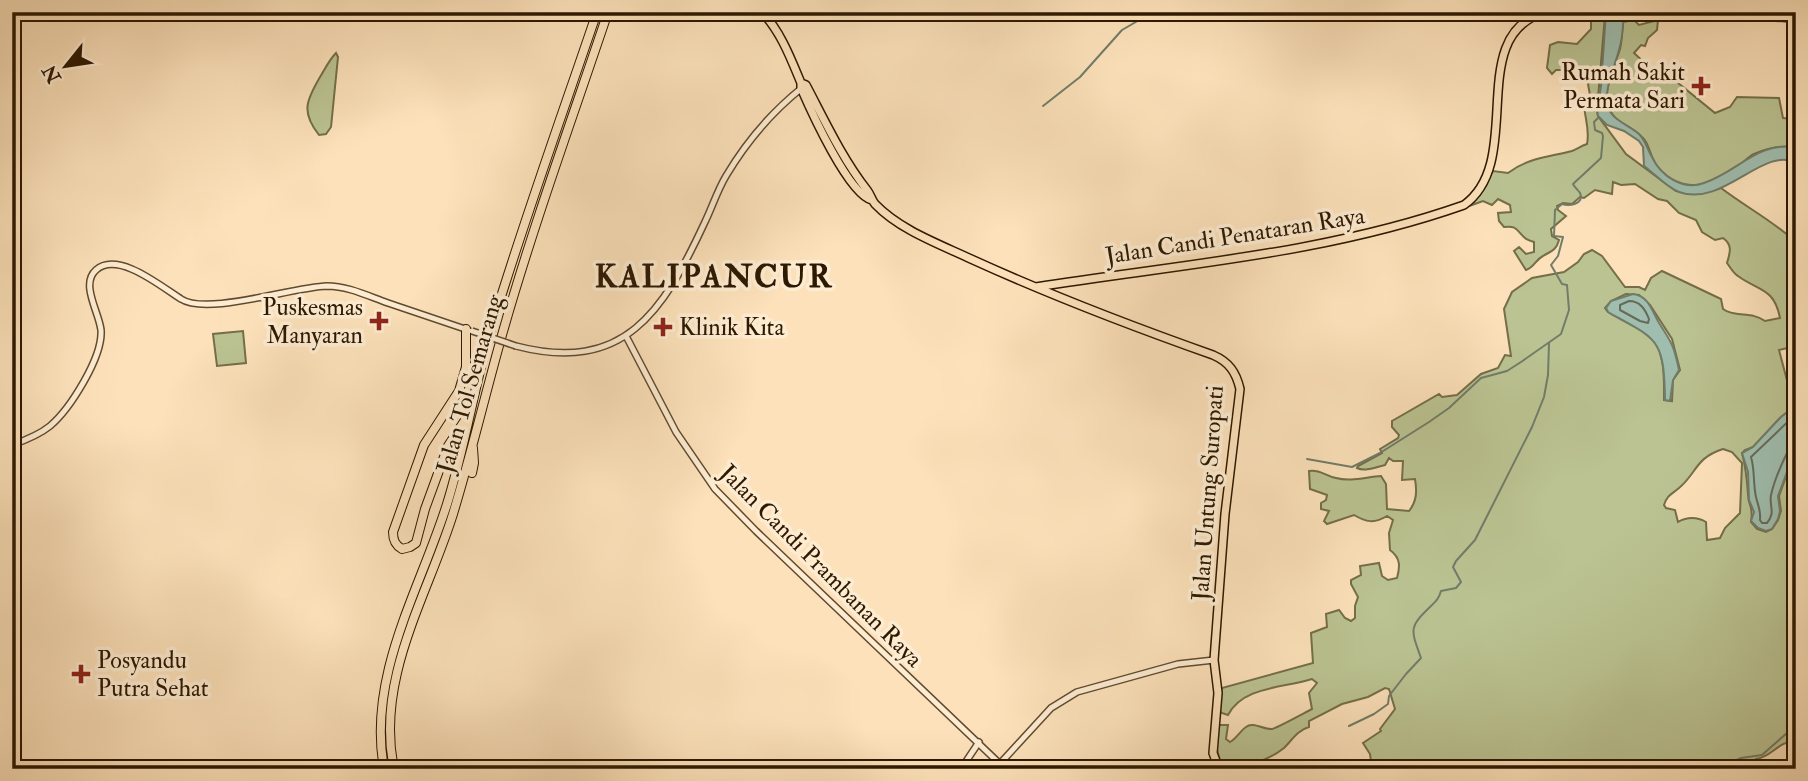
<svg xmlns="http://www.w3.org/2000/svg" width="1808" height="781" viewBox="0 0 1808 781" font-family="'IM FELL Double Pica',serif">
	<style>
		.green { fill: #bbc392; stroke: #746e49; stroke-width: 2; fill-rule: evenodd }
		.water { fill: #9fbeaf; stroke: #717c69; stroke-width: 2 }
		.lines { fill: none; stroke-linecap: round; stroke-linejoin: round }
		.shore { stroke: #666b58; stroke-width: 2 }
		.stream { stroke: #717c69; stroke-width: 2 }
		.minor-casing { stroke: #614a2e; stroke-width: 8 }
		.major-casing { stroke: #2d1800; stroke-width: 10 }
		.highway-casing { stroke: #2d1800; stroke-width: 10 }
		.minor { stroke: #fdecd2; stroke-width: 5 }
		.major { stroke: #fce1ba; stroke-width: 7 }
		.highway { stroke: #fce1ba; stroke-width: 8 }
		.minor-bridge-casing { stroke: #614a2e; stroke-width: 8; stroke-linecap: butt }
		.minor-bridge { stroke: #fdecd2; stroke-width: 5 }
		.poi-dot { fill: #8f2418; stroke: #fdecd2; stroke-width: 2.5 }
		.labels { text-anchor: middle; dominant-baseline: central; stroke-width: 7; stroke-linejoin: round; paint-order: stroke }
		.poi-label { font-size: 24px; fill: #2d1800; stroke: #fdecd2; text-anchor: end }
		.street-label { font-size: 24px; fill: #2d1800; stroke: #fdecd2 }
		.district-label { font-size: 32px; font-weight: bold; letter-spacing: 2px; fill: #2d1800; stroke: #fdecd2 }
	</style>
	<rect width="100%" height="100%" fill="#fce1ba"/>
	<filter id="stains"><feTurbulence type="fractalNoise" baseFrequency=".00286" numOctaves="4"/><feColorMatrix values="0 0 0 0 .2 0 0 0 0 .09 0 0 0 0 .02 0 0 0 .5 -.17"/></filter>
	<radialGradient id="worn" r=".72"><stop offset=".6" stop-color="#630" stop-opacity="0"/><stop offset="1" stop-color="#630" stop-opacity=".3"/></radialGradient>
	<!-- green -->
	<path class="green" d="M1596,15h9l-8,95 1,6 28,38 50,37 24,3 21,-6c25,19 52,33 75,54v66l-5,5 5,8v25l-17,4 9,34 2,3h6v18l-15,12 -28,30 -8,3 -3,3c4,15 5,26 6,41 0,13 6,11 3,28l6,7 9,3 6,-3 6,-9 3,-9 -2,-15 17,-47v292c-18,0 -24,16 -40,18l-4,6 -6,3 -8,-5 -10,5 -7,-1 -1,2h-348l-2,-15 -7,-11 18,-12 -1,-2 15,-20 -6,-20 -4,-1 -17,9 -26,7 -33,17v6c-11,3 -17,13 -25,21 -16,13 -43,21 -62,21l-7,-27 2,-17h11l-2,14 4,3c7,-4 10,-11 16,-15 7,-6 18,3 26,2 5,-1 34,-17 40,-20l-3,-16 8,-10 -5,-4c-28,9 -69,7 -84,36l-9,-3 3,-24 91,-25 -2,-30 16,-6 -1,-13 13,-4 6,8 6,3 4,-3v-12l3,-9 -7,-13v-4l10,-5 -1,-9 19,-3 3,13 6,4 9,-2c3,-11 4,-20 -7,-28l-1,-17 4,-13 -6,-4c-13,8 -21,6 -33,-1l-27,9 -3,-3 5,-10 -8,-2v-6l5,-3 1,-5 -17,-6 -1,-18c11,-2 16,5 27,7 14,4 30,-1 45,-2l5,8 1,25 22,2c8,-10 8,-20 6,-32l-13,1 1,-19h-10l-4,-3 -4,7c-9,2 -20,7 -28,3l1,-2 24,-13 -2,-4 18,-11 1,-3 -7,-8v-6l47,-27 3,3 15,-2 24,-21 17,-6 7,-13 6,1 -7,-47 8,-17 20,-14 32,-6 14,-10 6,-8 8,-4 10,6 23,31h14l6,3 6,-12 11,-7 59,28 2,10c12,9 29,2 42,12l15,-3c-6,-31 -22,-27 -42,-42 -4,-2 -8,-9 -11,-13 3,-10 6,-18 -4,-25l-8,2 -13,-8 -6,-12 -17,-7 -12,-12 -9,-2 -23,-15 -14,1 -8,-3 -1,12 -17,-4 -11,8 -4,-1 -8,7 -9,-1 -6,3 1,4 8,6 -15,13 1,7 7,4c-3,11 -8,11 -16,16 -8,4 -8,11 -17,14l-12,-19 5,-4 7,7 8,-2v-10c-3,-1 -7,-2 -9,-4 -8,-7 -8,-13 -21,-11l-5,-6 -1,-8 13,-1 -1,-7 -12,-6 -6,6 -9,-4 -11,4 21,-34 15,2c19,-15 41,-16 64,-22 5,-2 9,-5 15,-7 3,-14 -2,-25 -3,-39l6,-10 -2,-11 -4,-6 -15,-3 -5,-5h-8l-4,4 -5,-6 3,-23 8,-3 19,2 14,-15v-7zM1626,294l13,1 11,10 22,34 8,31 -7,10 -1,21 -8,-1c0,-21 2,-54 -18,-67 -12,-8 -26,-13 -38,-21l-3,-4 6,-7zM1723,449l9,3 10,11 -2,50 -15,15 -5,10 -13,2 -1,-18c-9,-5 -19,-5 -28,0l-3,-12 -9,-2 -2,-3c3,-10 8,-11 15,-17 18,-15 16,-30 44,-39z
		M1634,20l5,5 19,-5 -1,10 -9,8 -3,8 -4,-1 -7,8 28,26 10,-1 43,35 15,-6 7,-10 42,1 4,20 13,1v28c-15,-2 -28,1 -42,7 -6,3 -11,9 -17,13 -26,18 -52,28 -77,3 -8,-7 -9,-19 -14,-28 -8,-13 -25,-16 -33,-27 -15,-19 1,-46 7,-66 2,-8 2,-18 3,-27z
		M336,53l2,4 -7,70 -5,7 -7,1c-18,-23 -13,-34 1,-58 5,-8 9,-17 16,-24z
		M243,331l3,32 -29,3 -4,-32z"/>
	<!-- water -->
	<path class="water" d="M1606,12h18c-1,12 -1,26 -5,38 -4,16 -13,33 -12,51 1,19 20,22 32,33 7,7 8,15 13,23 9,19 31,34 52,26 35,-12 52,-41 92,-36v16c-32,-18 -73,45 -117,29 -13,-5 -24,-18 -35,-26l-1,-19 -4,-6 -15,-10 -17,-6 -9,-9 -1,-7 4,-23z
		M1633,294c16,2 19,17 26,29 13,20 15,23 20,47l-6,10 -3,21 -5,-1c-1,-62 -7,-60 -57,-88l-2,-4 5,-7z
		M1796,406v42l-18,48 2,15 -2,8 -6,10 -6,2 -8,-3 -7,-7 3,-9 -5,-12 -1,-28 -6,-19 11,-6 28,-30z"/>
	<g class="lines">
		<!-- shore -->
		<path class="shore" d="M1629,301c11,0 16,8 20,18l-1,4 -8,-2 -20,-11v-5z
			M1796,414l-45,43c4,13 2,27 5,40 2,9 5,13 4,23l2,3h5c9,-11 2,-16 4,-28 3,-13 11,-32 17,-44l8,-3"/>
		<!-- stream -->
		<path class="stream" d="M1043,106l37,-29 42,-47 31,-18
			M1307,459l45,8 28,-14 49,-31 20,-14 32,-30 26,-7 14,-9 40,-28 8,-24 -2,-25 -5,-1 -11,-19 7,-9 5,-19 -9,-1 1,-26 7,-6c6,2 23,1 18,-11 -2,-3 -5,-5 -7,-9l28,-26 2,-22 -1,-3 -7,-3 -1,-8 5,-5
			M1349,726l25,-12 14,-10 1,-8 17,-22 15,-16c-11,-30 -12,-31 11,-53 5,-5 7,-7 9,-14l15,-3 5,-6 -8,-15 3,-6 19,-21 57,-113 12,-30 4,-22 1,-32
			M1717,769l24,-11 21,-3 34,-30"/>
		<defs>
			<path id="minor" d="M626,336l50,96 39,57 41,42 243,232
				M516,346c108,28 147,-34 188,-122 8,-16 13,-33 22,-48 20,-34 47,-65 77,-89
				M12,445c14,-5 27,-10 38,-19 20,-17 53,-69 51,-96 -2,-18 -21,-46 -5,-60 22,-20 67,18 85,29 26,17 111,-12 146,-13 21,0 41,10 61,17 27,9 53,18 80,27
				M961,769l18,-27
				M995,769l56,-61 26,-16 101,-28 36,-4"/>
			<path id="major" d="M762,12c19,20 29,47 39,71v5c10,23 48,107 71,112
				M1680,12l116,6
				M801,83l5,2c19,36 36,73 61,105 4,5 4,9 8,14 25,26 64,40 96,55 79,36 160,67 242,96 16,7 23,17 27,34l-15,125 -11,146 4,33 -5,60 6,16
				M1036,287c145,-23 289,-33 428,-82 63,-45 -1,-171 82,-193"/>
			<path id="highway" d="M466,329v38l-7,24 -35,54 -31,87c0,8 2,13 9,17l8,-2 6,-4 9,-34 23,-63 21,-32
				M472,473l2,-10 -1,-15
				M384,769c-17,-94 36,-179 63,-265 18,-57 27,-117 44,-175 32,-106 70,-211 106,-317
				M394,769c-19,-90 33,-172 59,-255 18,-59 32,-119 49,-179 31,-109 70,-216 106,-323"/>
		</defs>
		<!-- minor casing -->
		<use href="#minor" class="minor-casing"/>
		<!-- major casing -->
		<use href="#major" class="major-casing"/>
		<!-- highway casing -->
		<use href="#highway" class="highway-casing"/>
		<!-- minor -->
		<use href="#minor" class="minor"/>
		<!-- major -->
		<use href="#major" class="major"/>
		<!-- highway -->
		<use href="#highway" class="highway"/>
		<defs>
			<path id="minor-bridge" d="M472,331l44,15"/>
		</defs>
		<!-- minor-bridge casing -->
		<use href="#minor-bridge" class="minor-bridge-casing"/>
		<!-- minor-bridge -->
		<use href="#minor-bridge" class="minor-bridge"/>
	</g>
	<!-- markers -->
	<g class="poi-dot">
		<path d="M1697.5 75.5h7v7h7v7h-7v7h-7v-7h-7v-7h7z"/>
		<path d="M375.5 310.5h7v7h7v7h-7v7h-7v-7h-7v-7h7z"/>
		<path d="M659.5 316.5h7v7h7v7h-7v7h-7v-7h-7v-7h7z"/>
		<path d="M77.5 663.5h7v7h7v7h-7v7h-7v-7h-7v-7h7z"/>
	</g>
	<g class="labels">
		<!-- poi labels -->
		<g class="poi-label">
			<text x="1685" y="72">Rumah Sakit<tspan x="1685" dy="28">Permata Sari</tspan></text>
			<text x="363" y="307">Puskesmas<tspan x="363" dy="28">Manyaran</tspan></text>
			<text x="679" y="327" text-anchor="start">Klinik Kita</text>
			<text x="97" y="660" text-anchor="start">Posyandu<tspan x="97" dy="28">Putra Sehat</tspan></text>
		</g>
		<!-- street labels -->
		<g class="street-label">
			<text transform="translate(1235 236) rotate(-9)">Jalan Candi Penataran Raya</text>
			<text transform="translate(470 384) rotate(-74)">Jalan Tol Semarang</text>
			<text transform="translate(1208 493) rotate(-86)">Jalan Untung Suropati</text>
			<text transform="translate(821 566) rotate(45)">Jalan Candi Prambanan Raya</text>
		</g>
		<!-- district labels -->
		<g class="district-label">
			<text x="714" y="277">KALIPANCUR</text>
		</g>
	</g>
	<!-- margin -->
	<rect width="1808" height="781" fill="none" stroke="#fce1ba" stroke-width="42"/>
	<rect x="14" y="14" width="1780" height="753" fill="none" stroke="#2d1800" stroke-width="3.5"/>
	<rect x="21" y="21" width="1766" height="739" fill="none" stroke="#2d1800" stroke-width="2"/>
	<!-- north arrow -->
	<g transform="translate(66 66) rotate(240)" stroke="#fdecd2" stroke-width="5" paint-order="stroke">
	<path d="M0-5L12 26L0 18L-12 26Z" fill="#2d1800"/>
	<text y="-10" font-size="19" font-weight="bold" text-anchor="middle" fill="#2d1800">N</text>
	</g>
	<rect width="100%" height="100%" filter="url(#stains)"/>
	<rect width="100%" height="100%" fill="url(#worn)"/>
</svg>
